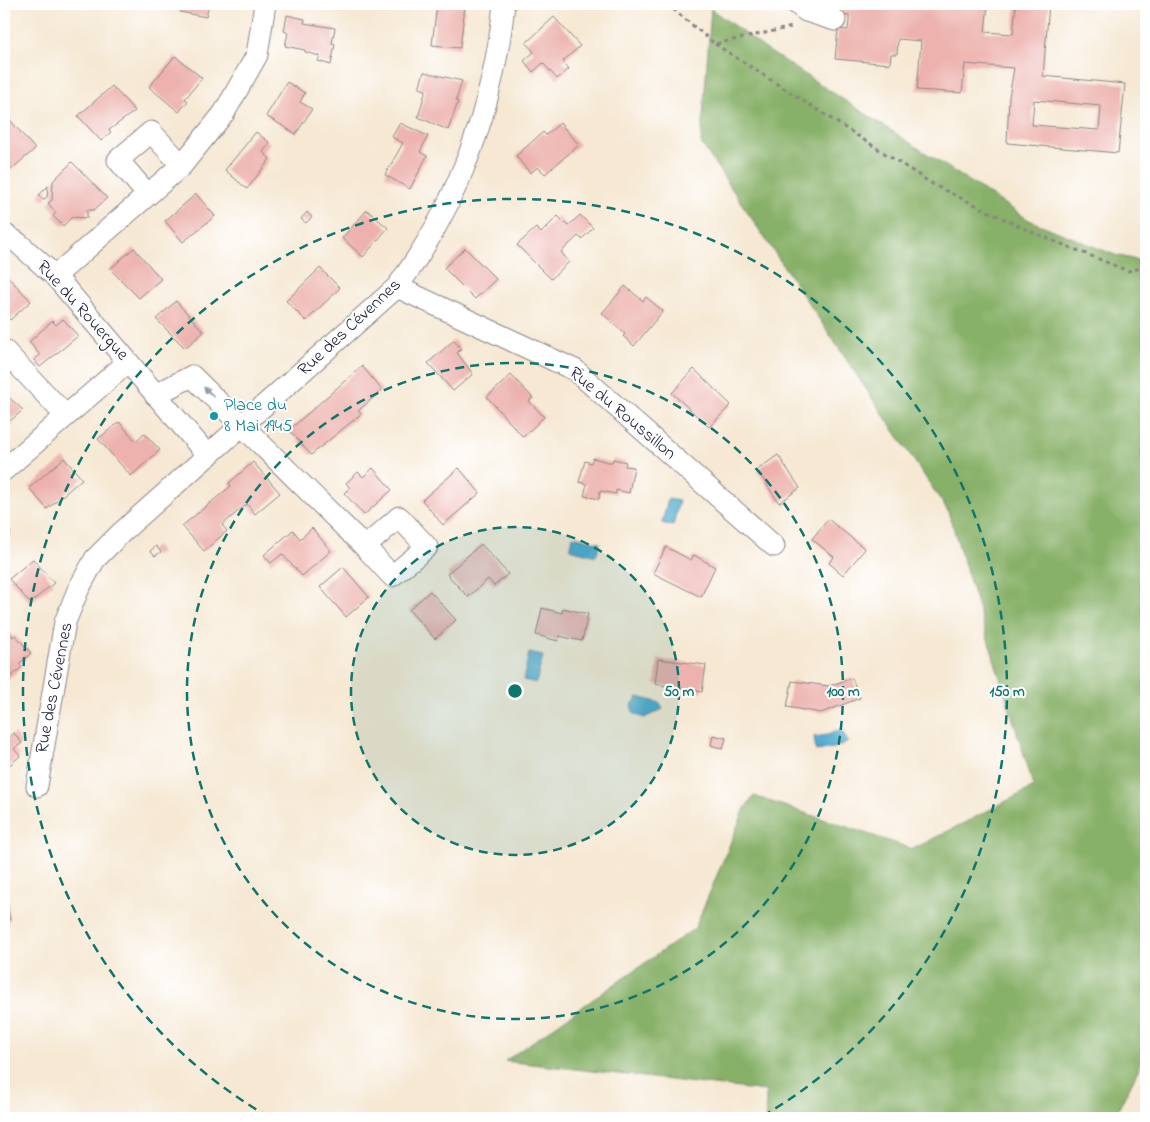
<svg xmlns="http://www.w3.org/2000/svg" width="1150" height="1122" viewBox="0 0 1150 1122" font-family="'Indie Flower',sans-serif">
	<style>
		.forest { fill: #87b067; stroke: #546951 }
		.water { fill: #52acd0; stroke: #3a6786 }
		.building { fill: #edb2ad; fill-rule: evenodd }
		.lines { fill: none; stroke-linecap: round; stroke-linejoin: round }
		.minor-casing { stroke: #8c8587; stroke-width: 23 }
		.path { stroke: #8c8587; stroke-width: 3; stroke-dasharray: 4 4; stroke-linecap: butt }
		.minor { stroke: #fff; stroke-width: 21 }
		.oneway { fill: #9c9ca7 }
		.ring { fill: none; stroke: #0f766e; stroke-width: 2.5; stroke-dasharray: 9 6 }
		.culture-dot { fill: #0f9aa8; stroke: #fff; stroke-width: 2 }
		.labels { text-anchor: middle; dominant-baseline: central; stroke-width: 4; stroke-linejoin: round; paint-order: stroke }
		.street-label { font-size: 18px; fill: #22223b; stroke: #fff }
		.culture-label { font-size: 18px; fill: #0d838f; stroke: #fff; text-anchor: start }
		.centre { fill: #0f766e; stroke: #fff; stroke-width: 2.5 }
		.ring-label { font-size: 15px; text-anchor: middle; font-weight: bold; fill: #0f766e; stroke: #fff; stroke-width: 4; stroke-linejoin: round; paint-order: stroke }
	</style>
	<rect width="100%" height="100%" fill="#fff"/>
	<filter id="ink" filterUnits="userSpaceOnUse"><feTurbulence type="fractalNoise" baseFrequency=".02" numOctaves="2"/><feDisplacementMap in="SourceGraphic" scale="10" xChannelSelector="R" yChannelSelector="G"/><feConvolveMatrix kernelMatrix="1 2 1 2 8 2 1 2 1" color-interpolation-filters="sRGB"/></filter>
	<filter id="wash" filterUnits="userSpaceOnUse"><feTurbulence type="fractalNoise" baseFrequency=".0096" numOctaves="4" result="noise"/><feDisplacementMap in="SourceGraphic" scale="20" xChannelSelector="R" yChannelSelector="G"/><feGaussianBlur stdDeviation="1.12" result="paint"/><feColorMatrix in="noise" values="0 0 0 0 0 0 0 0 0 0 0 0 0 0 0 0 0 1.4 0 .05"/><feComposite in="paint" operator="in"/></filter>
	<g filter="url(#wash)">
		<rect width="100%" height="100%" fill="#f6e8d3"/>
		<!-- forest -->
		<path class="forest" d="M711,9l56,41 262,170 86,35 31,7v792l-32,64h-348v-27l-261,-30 190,-133 50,-120 9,-12 159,53 121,-62 -86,-276 -247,-368z"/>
		<!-- water -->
		<path class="water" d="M668,499l11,2 -6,25 -11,-3z
			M573,536l27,7 -4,13 -26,-7z
			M529,653l14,3 -7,27 -13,-3z
			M638,697l22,6 3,6 -19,9 -10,-4 -3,-8z
			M841,729l7,13 -14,6 -18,3 -2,-14 14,-2z"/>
		<g id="blocks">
			<!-- building -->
			<path class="building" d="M182,4h27l-3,13 -26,-5z
				M437,4l28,2 -5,42 -28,-3z
				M841,4h147l-3,28 28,2 3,-30h33l-6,72 82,8 -7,69 -111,-10 2,-46 5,-29 -49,-4 -3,29 -45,-3 4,-49 -23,-2 -1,15h-6l-1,10 -55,-5 3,-30 10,1 1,-9v-5l-9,-1zM1034,100l67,6 -2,24 -67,-5z
				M287,15l18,4 -1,4 31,5 -3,15 3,1 -4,21 -13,-4 2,-5 -15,-4v-2l-20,-4 3,-13 -4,-2z
				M554,17l26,29 -17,15 6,8 -12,10 -14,-16 -10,9 -9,-11 10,-9 -8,-9z
				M175,56l27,22 -17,21 3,2 -9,11 -30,-25z
				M424,72l38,9 -6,20 2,1 -10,28 -30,-13 8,-27 -7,-2z
				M287,82l18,11 -5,9 12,7 -16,25 -30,-18z
				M112,86l23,25 -26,19 2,2 -10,9 -23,-25z
				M4,113l31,36 -29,25 -2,-4z
				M400,123l28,13 -8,16 7,4 -17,33 -25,-14 18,-32 -11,-6z
				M560,123l19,22 -34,29 -7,-7 -8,6 -14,-17 27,-24 3,3z
				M256,132l14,11 -7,9 7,7 -23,30 -22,-19z
				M72,162l35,36 -13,12h-7v8l-15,-1 -9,9 -10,-10 3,-3 -8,-10 4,-3 1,-19z
				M48,186l-1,11 -4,3 -4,-5z
				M196,194l19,22 -32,26 -18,-21z
				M367,210l21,18 -25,29 -21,-19z
				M307,212l5,5 -6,6 -5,-4z
				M580,215l13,13 -11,11 -4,-3 -17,16 8,10 -18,17 -34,-34 19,-17 5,5 17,-17 10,10z
				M134,248l27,31 -22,19 -29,-29z
				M465,248l31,31 -21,20 -31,-31z
				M320,268l20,20 -34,33 -20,-20z
				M5,274l26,27 -21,19 -6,-6z
				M625,286l18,15 3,-4 17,14 -29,35 -11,-10 2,-2 -23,-21z
				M176,301l28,31 -19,16 -29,-29z
				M63,319l15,17 -38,31 -6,-7 6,-5 -11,-13 23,-21 4,4z
				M454,340l7,9 -4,4 16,21 -20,17 -25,-28z
				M362,366l20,24 -24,21 3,3 -50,41 -22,-25z
				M694,369l37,36 -22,22 -37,-34z
				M511,375l22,23 -4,3 15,16 -21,20 -36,-40z
				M4,393l19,17 -19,16z
				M119,422l17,19 8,-8 16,17 -29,26 -33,-37z
				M778,455l22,33 -21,15 -22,-33z
				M64,458l18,21 -35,30 -18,-21z
				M593,458l15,4h4l1,-3 13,3 -1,4 9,1 -5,26 -13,-3v4l-16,-3 -1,8 -15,-3 3,-12 -8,-2 6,-21 6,2z
				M253,462l27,31 -25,21 -8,-10 -25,21 5,6 -23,20 -22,-25 49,-40 -2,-3z
				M373,468l19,22 -28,25 -20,-22 6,-5 -4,-5 12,-11 5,5z
				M459,468l21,25 -37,32 -21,-25z
				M828,519l37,30 -22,26 -14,-12 5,-6 -22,-18z
				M4,525l7,8 -7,6z
				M312,528l19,23 -29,25 -20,-22 -11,9 -7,-8 29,-25 7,9z
				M481,544l27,30 -14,12 -6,-7 -20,18 -21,-23z
				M156,546l5,6 -6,4 -5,-5z
				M666,547l25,13 3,-5 21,12 -14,30 -48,-24z
				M33,559l21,24 -24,20 -21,-24z
				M343,567l26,30 -23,20 -26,-30z
				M430,591l26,29 -21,19 -26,-29z
				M542,608l20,5 1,-5 25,6 -6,27 -23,-5 -1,5 -22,-6z
				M10,633l3,4 2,-2 16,18 -12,11 3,3 -18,16v-45z
				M658,659l48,6 -4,27 -47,-8z
				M852,678l8,20 -39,15 -34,-6 5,-26 37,5z
				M14,733l8,10 -8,6 6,7 -16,14v-33l2,3z
				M713,735l13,3 -3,11 -12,-4z
				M4,882l6,39h-6z"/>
		</g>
	</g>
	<g filter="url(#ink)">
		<use href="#blocks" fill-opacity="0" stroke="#8c8587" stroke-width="1"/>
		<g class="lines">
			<defs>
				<path id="minor" d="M797,4l9,7 29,9
					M147,194l-29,-34 33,-28 31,33
					M4,234l14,9 37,33 153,180
					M55,276l127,-111 42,-52 33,-58 8,-51
					M397,287l178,83 199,176
					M4,350l62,66
					M155,395l37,-19 173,171 34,-30 28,30 -35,29 -27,-29
					M4,470l124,-108
					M37,786l28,-164 13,-32 17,-31 27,-27 275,-245c61,-82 97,-181 107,-283"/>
			</defs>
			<!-- minor casing -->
			<use href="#minor" class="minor-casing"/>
			<!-- path -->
			<path class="path" d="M667,4l48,40 77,-17
				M715,44l219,141 93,45 101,41 18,-4"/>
			<!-- minor -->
			<use href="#minor" class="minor"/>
		</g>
		<!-- one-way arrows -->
		<defs><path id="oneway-solid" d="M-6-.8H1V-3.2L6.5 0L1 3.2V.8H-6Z" transform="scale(1.25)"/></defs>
		<use class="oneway" href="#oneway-solid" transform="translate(209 392) rotate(-137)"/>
	</g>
	<!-- distance rings -->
	<circle cx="515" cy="691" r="164" fill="#0f766e" fill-opacity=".12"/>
	<g class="ring">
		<circle cx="515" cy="691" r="164"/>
		<circle cx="515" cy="691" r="328"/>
		<path d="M269 1117A492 492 0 1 1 761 1117"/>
	</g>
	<!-- markers -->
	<circle class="culture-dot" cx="214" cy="416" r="5"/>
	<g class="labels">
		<!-- street labels -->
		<g class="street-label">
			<text transform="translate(82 311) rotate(48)">Rue du Rouergue</text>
			<text transform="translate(350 328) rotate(-43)">Rue des Cévennes</text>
			<text transform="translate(622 414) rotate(40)">Rue du Roussillon</text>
			<text transform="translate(55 688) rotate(-79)">Rue des Cévennes</text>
		</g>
		<!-- culture labels -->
		<g class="culture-label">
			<text x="224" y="406">Place du<tspan x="224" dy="21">8 Mai 1945</tspan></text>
		</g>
	</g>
	<circle cx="515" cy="691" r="8" class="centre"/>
	<g class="ring-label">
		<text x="679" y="696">50 m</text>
		<text x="843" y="696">100 m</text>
		<text x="1007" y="696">150 m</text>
	</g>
	<!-- margin -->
	<rect width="1150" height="1122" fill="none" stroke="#fff" stroke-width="20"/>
</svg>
